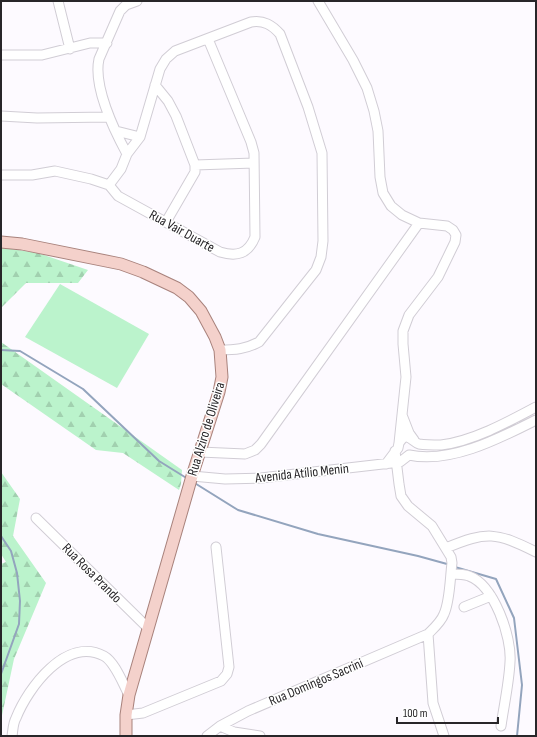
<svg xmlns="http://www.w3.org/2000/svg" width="537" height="737" viewBox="0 0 537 737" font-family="'Sofia Sans Condensed',sans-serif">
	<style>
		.forest { fill: url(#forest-firs) }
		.pitch { fill: #bbf3cc }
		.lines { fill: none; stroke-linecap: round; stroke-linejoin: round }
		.stream { stroke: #93a4bd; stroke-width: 2 }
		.minor-casing { stroke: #d1cdd5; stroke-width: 11 }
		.major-casing { stroke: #a8827c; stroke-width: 13 }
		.minor { stroke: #fff; stroke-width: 9 }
		.major { stroke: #f4d1cb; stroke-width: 11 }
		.labels { text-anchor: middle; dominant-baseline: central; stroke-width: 3; stroke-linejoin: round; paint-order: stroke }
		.street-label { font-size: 14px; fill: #282629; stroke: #fff }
	</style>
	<defs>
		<pattern id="forest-firs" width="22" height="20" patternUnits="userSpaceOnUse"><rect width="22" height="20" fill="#bbf3cc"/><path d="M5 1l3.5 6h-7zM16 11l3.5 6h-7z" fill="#a1d0af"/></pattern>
	</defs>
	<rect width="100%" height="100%" fill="#fdfaff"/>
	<!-- forest -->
	<path class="forest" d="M1,248h4l33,5 50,17 -10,13h-52l-25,25z
		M1,342l181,128 -1,14 -2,6 -56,-37 -27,-3 -95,-66z
		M1,472l19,27 -7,37 33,47 -32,76 -13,61v-156l5,-2 -5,-8z"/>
	<!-- pitch -->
	<path class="pitch" d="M60,284l89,50 -32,54 -92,-51z"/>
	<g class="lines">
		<!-- stream -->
		<path class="stream" d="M1,350l19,1 63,38 76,72 29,18
			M193,482l45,28 80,24 100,22 29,8
			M1,536l10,15 6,22 3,28 -1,23 -18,50
			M455,567l41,12 18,39 8,67 -5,51"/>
		<defs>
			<path id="minor" d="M58,1l12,48
				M318,1l35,59 14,28 7,23 4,20 2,46 3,16 8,13 11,9 17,8 28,3 6,4 3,5 -1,7 -17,35 -29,38 -6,16v13l3,33 -7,66 -1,5 -12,16
				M1,55h41l48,-12h17
				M155,85l13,16 8,15 19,49v7l-29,50
				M1,116l36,2 72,-1
				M116,131l24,6
				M127,154c-13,-24 -34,-68 -28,-95l21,-48 6,-6 11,-4
				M195,165l59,-2
				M1,175h31l23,-4 36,8 18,6 9,11 102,56c17,5 28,2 35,-15l-1,-84 -3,-11 -43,-103
				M109,185l12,-16 6,-15 13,-17 20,-68 6,-10 9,-8 76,-29c13,-2 21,3 29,12l28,73 14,46 1,88 -2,16 -5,13 -57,72c-13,7 -24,8 -39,8
				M402,415l7,18 5,7
				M399,443c8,-13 13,-1 20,1 7,1 15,1 22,1 32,-4 67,-23 95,-38
				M200,452l45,2 10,-4 6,-6 158,-221
				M192,476l33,3 36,-1 139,-16 9,-7c42,9 91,-17 127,-35
				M36,518l112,110
				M446,548c41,-17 50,-16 90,4
				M451,574c5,0 13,0 18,2 25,9 43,61 41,86 -1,21 -6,43 -9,64
				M464,607l27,-11
				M428,634l5,69 11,33
				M126,715l17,-2 78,-32 6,-7 2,-7 -13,-120
				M220,726l14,6 26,4
				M12,736c1,-6 1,-13 4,-18 12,-30 50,-82 88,-62 11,6 19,28 25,39
				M207,736l13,-10 28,-15 180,-77c6,-6 13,-12 16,-20 6,-13 6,-36 8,-51l-1,-6 -19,-31 -24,-20 -7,-10 -2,-12 -4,-33"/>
			<path id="major" d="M1,242l21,2 99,20 22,8 34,16 12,9 12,14 14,26 5,13 2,27 -3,15 -27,84 -63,219 -3,20v21"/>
		</defs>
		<!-- minor casing -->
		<use href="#minor" class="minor-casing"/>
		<!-- major casing -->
		<use href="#major" class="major-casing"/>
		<!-- minor -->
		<use href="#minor" class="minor"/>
		<!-- major -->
		<use href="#major" class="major"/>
	</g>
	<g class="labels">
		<!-- street labels -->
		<g class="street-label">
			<text transform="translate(182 231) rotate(29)">Rua Vair Duarte</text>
			<text transform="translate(206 429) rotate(-73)">Rua Alziro de Oliveira</text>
			<text transform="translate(302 473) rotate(-6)">Avenida Atílio Menin</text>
			<text transform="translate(92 573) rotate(45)">Rua Rosa Prando</text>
			<text transform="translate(316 682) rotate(-23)">Rua Domingos Sacrini</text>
		</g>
	</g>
	<!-- border -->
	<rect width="537" height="737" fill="none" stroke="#282629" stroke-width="4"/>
	<!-- scale -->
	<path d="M397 717v6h101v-6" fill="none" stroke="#282629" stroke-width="2"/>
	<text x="403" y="717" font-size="12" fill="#282629" stroke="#ffffff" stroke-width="3" paint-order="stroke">100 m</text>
</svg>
